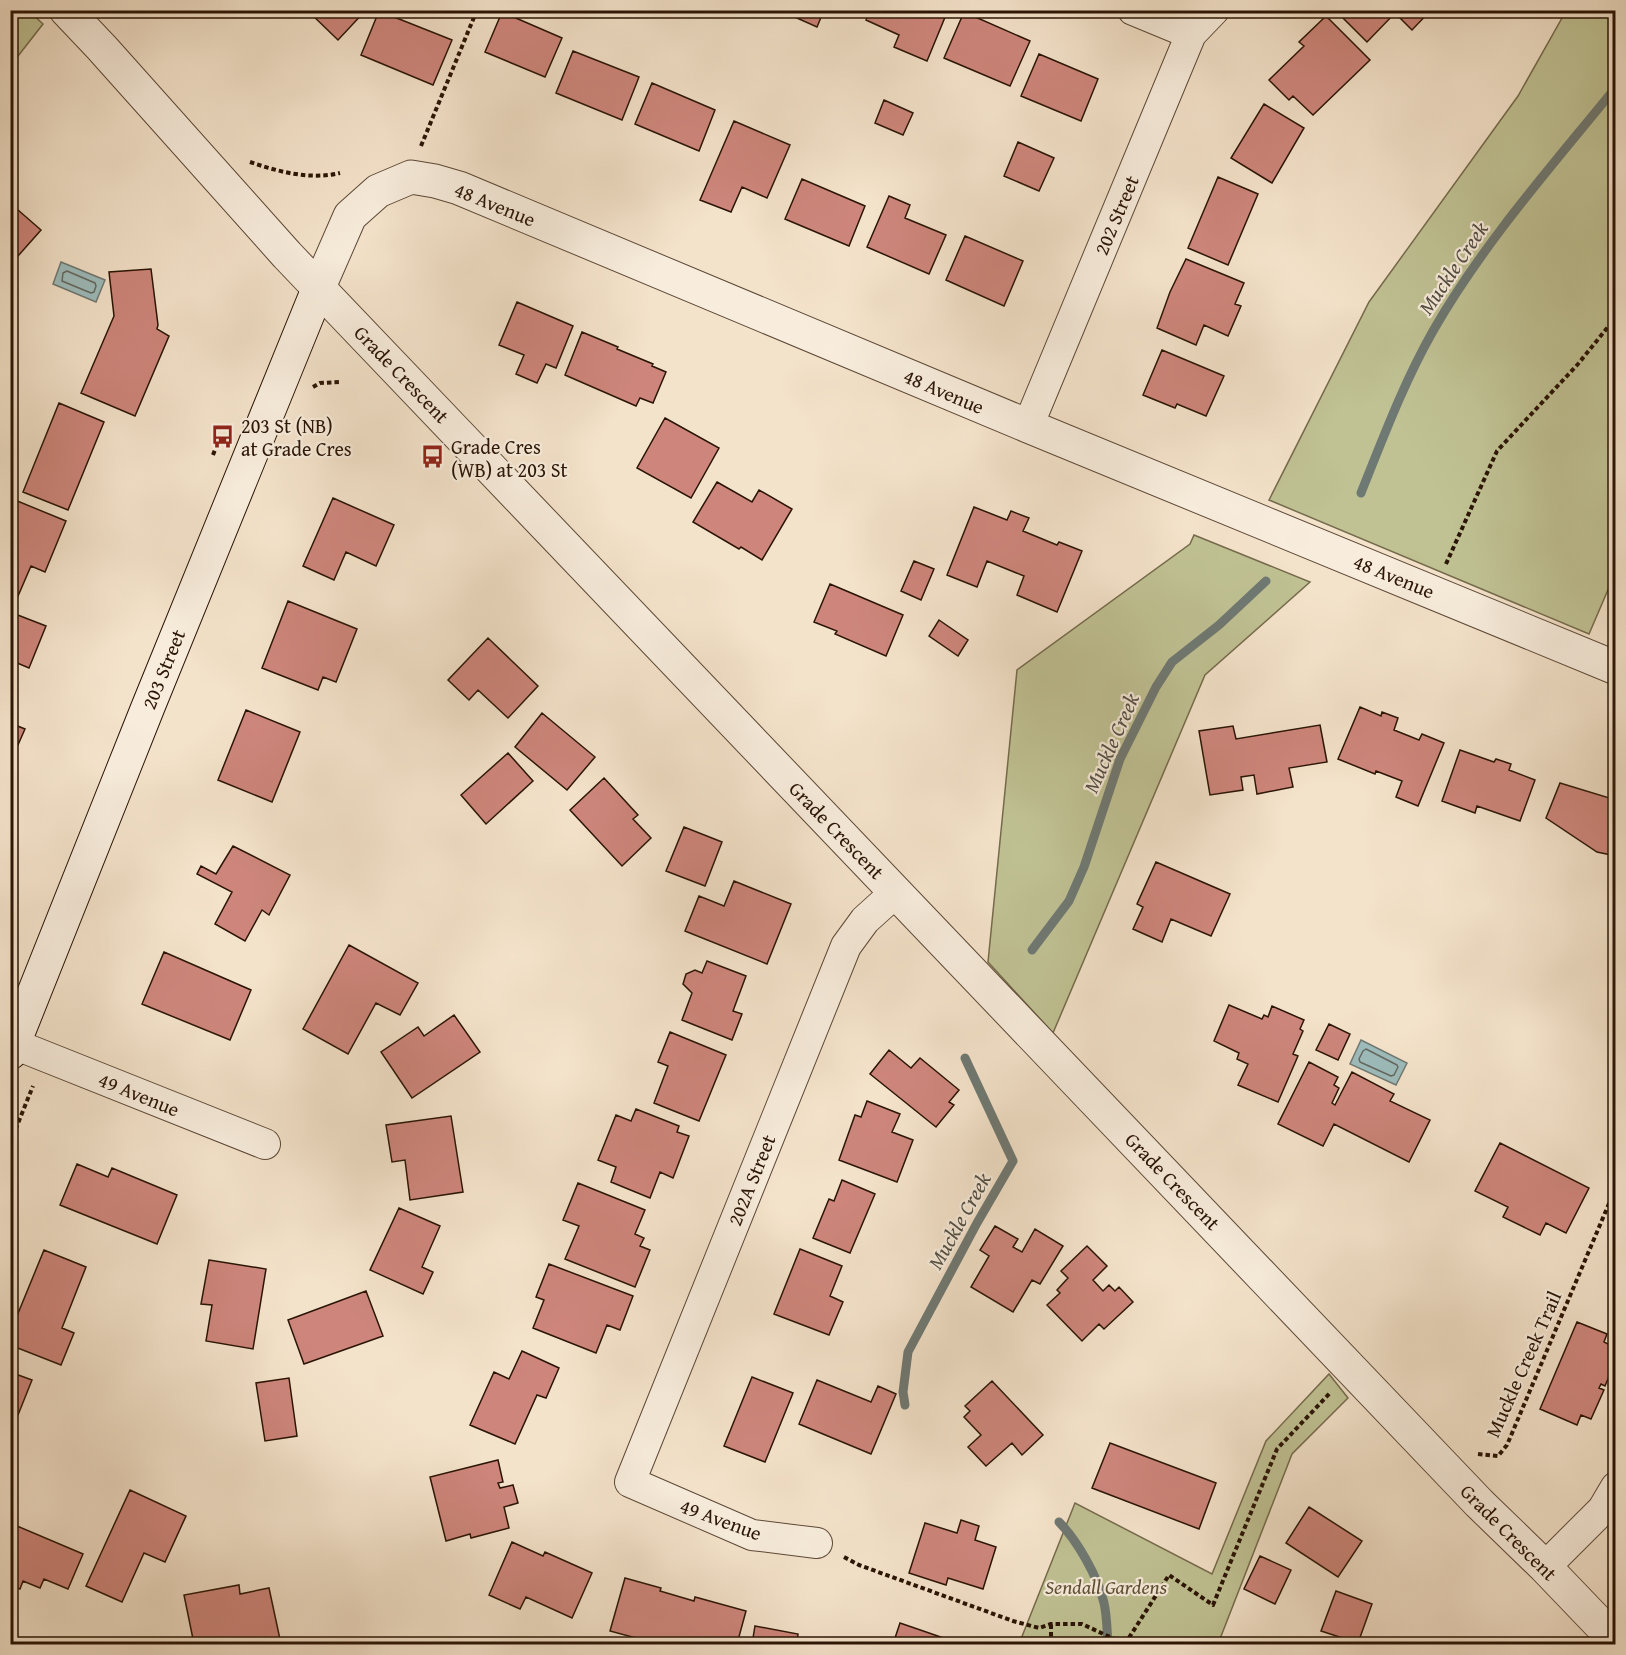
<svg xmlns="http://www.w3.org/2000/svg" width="1626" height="1655" viewBox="0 0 1626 1655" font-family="'Gentium Book Plus',serif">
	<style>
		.green { fill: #c0c294; stroke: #756b4c; stroke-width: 1.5 }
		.water { fill: #9dbdbd; stroke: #6f7973; stroke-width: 1.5 }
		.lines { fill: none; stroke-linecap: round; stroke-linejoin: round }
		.shore { stroke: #646861; stroke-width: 1.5 }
		.stream { stroke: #6f7973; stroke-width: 9 }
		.building { fill: #ce867c; stroke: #2a1405; stroke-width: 1.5 }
		.minor-casing { stroke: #5c4836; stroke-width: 32 }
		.tertiary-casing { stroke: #5c4836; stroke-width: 35 }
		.secondary-casing { stroke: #2a1405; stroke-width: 35 }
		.path { stroke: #2a1405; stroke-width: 4; stroke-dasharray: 4.5 3; stroke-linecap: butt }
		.minor { stroke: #f8eddd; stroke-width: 30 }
		.tertiary { stroke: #f8eddd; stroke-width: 33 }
		.secondary { stroke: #f8eddd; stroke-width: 33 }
		.labels { text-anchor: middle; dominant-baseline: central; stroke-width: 4.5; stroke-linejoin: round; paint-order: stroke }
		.street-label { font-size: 20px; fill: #2a1405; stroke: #f8eddd }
		.poi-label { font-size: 20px; fill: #2a1405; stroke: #f8eddd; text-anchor: start }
		.park-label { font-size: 20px; font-style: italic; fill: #5e5137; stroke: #f8eddd }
		.water-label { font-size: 21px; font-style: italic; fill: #524f45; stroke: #f8eddd }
	</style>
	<rect width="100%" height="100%" fill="#f4e3cb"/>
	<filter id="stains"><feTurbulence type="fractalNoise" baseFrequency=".00333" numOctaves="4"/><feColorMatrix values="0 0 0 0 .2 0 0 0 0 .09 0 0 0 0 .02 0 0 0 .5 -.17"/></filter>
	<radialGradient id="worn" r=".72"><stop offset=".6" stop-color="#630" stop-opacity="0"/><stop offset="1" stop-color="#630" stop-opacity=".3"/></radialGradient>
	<!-- green -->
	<path class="green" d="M11,10l18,1 14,13 -32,41z
		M1566,11h50v560l-27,63 -320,-134 100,-198 149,-206z
		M1194,535l116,47 -105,93 -152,358 -65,-71 29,-292 173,-126z
		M1329,1374l19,24 -56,56 -74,190h-199l56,-141 137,71 54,-133z"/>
	<!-- water -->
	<path class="water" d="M61,262l44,18 -9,22 -43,-18z
		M1361,1040l46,23 -11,22 -46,-21z"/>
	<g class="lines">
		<!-- shore -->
		<path class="shore" d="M67,271l28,12 1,3 -2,6 -3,1 -29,-12 1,-8z
			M1366,1049l31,16 1,2 -4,8 -3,1 -31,-14 -1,-3 4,-8z"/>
		<!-- stream -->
		<path class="stream" d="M1361,493c22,-55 43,-111 72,-162 51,-89 119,-165 183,-244
			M1032,950l37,-49 15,-34 36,-108 36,-72 16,-25 47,-37 47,-44
			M905,1405l-2,-13 5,-40 69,-129 36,-62 -48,-103
			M1059,1522c18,18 39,55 45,81 3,13 3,28 4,41"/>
	</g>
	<!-- building -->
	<path class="building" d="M307,10h59l-28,30z
		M779,10h45l-7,17z
		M870,10h78l-21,51 -33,-14 5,-12 -33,-15z
		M1338,10h93l-19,20 -17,-17 -28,29 -30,-30z
		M379,11l73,29 -19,45 -72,-30z
		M502,12l60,26 -17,39 -60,-25z
		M964,12l66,29 -20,45 -66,-28z
		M1326,16l44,44 -57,55 -20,-19 -4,4 -20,-20 35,-34 -5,-4z
		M573,51l66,26 -17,43 -66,-27z
		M1039,54l59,25 -17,42 -60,-25z
		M652,83l63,27 -16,41 -64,-27z
		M884,100l29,13 -10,22 -28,-12z
		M1264,104l40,24 -32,55 -41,-25z
		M734,121l56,24 -23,53 -25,-11 -11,25 -31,-12z
		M1018,142l36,16 -15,33 -35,-15z
		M1218,177l40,17 -30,71 -40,-17z
		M802,179l63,27 -16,40 -64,-27z
		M889,196l21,9 -5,13 41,17 -17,39 -62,-27z
		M10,203l31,27 -31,35z
		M965,236l58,25 -19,45 -58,-26z
		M1186,259l58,24 -9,21 6,2 -13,30 -24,-11 -8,20 -39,-17 13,-36z
		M151,269l7,56 -1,4 12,7 -34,80 -54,-23 33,-77 -5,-44z
		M517,302l56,24 -17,42 -10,-4 -9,19 -21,-9 8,-19 -25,-10z
		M582,332l36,15 -1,2 36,15 -1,2 14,6 -13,31 -13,-5 -4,8 -71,-31z
		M1162,350l62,26 -18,40 -29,-12 -2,4 -32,-13z
		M59,403l45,19 -36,88 -45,-18z
		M665,418l54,30 -28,50 -54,-30z
		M717,482l35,20 7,-12 33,19 -30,51 -21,-13 -2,2 -46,-27z
		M10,498l56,23 -21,51 -14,-6 -16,37 -5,-2z
		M333,498l61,27 -18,41 -30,-14 -12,28 -31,-14z
		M974,507l33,13 4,-9 18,7 -6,13 34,14 2,-3 23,9 -25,61 -40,-17 7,-19 -37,-15 -10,26 -30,-12z
		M914,561l20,8 -13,31 -20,-9z
		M830,584l73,31 -17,41 -51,-22 2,-3 -23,-9z
		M288,601l69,28 -21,53 -13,-5 -5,13 -56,-22z
		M10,612l36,14 -17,42 -19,-8z
		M939,620l29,20 -10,16 -29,-20z
		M488,638l50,48 -30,32 -30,-28 -9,10 -21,-20z
		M1360,707l21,9 1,-4 16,6 -4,12 25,10 3,-6 22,9 -26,63 -22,-9 6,-16 -26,-10 -1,3 -37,-15z
		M246,710l54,22 -28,70 -54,-22z
		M542,713l53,44 -28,33 -52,-43z
		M10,723l15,6 -15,34z
		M1320,725l7,37 -38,6 4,19 -36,7 -3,-19 -13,2 2,13 -33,5 -11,-64 34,-5 3,13z
		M1460,750l34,12 2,-3 15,5 -2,6 26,10 -15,41 -43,-15 -2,7 -33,-12z
		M508,753l25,28 -47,43 -25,-29z
		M604,778l34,37 -5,4 18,19 -29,28 -52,-56z
		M1560,783l56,17v56l-19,-4 -51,-34z
		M684,827l38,15 -17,44 -39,-15z
		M233,846l57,29 -21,40 -7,-5 -17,31 -30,-17 17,-32 -35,-18 4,-8 15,8z
		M1156,862l74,32 -19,42 -40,-17 -9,23 -29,-13 10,-22 -6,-3z
		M734,881l57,23 -24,60 -82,-33 14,-35 25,10z
		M349,945l69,38 -18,32 -24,-12 -28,51 -45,-25z
		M164,952l87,38 -21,50 -88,-36z
		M707,961l39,15 -13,35 9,3 -10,26 -50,-20 10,-27 -9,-9 3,-10 9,-4 7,3z
		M1229,1005l33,14 2,-4 4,2 4,-11 32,14 -4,9 3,2 -10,23 5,2 -20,46 -40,-17 10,-21 -11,-5 2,-6 -25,-12z
		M454,1015l26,37 -68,46 -31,-46 37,-25 6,9z
		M1329,1024l21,10 -12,26 -22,-10z
		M670,1032l56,23 -27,66 -45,-18 14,-37 -10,-4z
		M889,1050l22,18 9,-10 39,32 -10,12 5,3 -18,22 -66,-53z
		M1309,1062l29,15 -4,8 5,3 -7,15 3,2 17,-33 42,22 -4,7 40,19 -21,42 -75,-38 -11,22 -45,-22z
		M867,1101l33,13 -8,18 21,8 -16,42 -58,-22 16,-45 6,2z
		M636,1109l43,17 -2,6 12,4 -16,42 -13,-6 -10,26 -39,-16 5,-15 -18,-7 18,-45 15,6z
		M451,1116l12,76 -53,8 -5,-40 -13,2 -6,-37z
		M1500,1143l89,45 -23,45 -20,-10 -6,12 -37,-18 5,-10 -33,-16z
		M77,1164l31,13 4,-9 65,27 -20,49 -97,-39z
		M842,1180l33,14 -25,59 -37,-15 16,-39 5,2z
		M578,1183l67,27 -10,24 9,4 -4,8 10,4 -15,37 -70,-28 14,-33 -16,-6z
		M399,1208l41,18 -18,41 11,5 -10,22 -53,-24z
		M995,1226l23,13 -5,8 9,5 13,-23 28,17 -23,38 -8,-4 -19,32 -42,-25 18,-31 -9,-6z
		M1087,1246l20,20 -14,14 10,11 6,-6 6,6 4,-4 14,15 -29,27 -5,-5 -17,17 -35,-36 13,-12 -3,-3 11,-12 -7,-7z
		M800,1249l42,17 -12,30 13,6 -14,33 -55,-21z
		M44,1250l42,17 -24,61 12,5 -13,32 -51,-20v-12z
		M209,1260l57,9 -13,80 -47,-8 6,-36 -11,-1z
		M549,1264l84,32 -13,34 -13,-5 -11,28 -63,-25 11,-28 -8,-3z
		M366,1291l17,45 -79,28 -16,-44z
		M1577,1322l30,12 -3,8 10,5 -3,7 5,2v4l-11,26 -4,-2 -2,4 5,2 -13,29 -10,-4 -4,10 -37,-16z
		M522,1351l37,17 -13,30 -9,-3 -22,49 -45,-19 24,-53 15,7z
		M10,1372l22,8 -22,55z
		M752,1377l41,16 -28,69 -41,-16z
		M289,1378l8,58 -32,5 -9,-58z
		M817,1380l54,22 7,-16 18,8 -25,60 -72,-30z
		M992,1381l51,54 -21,20 -10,-12 -26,23 -18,-19 13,-12 -17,-18 6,-6 -5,-5z
		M1110,1443l106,40 -17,46 -107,-41z
		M498,1460l5,22 -5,1 2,5 13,-3 5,18 -14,4 5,21 -38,10 -1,-4 -24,7 -16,-64z
		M130,1490l56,26 -21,46 -21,-9 -22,49 -36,-16z
		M1309,1507l53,34 -24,36 -52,-34z
		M961,1520l18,6 -4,14 21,7 -13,42 -35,-11 -2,7 -37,-12 16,-50 32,10z
		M10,1523l73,31 -15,35 -24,-10 -4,9 -17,-7 -3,8 -10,-4z
		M512,1542l31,14 2,-4 47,21 -20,45 -46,-21 -6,12 -31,-14z
		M1260,1556l31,14 -16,34 -31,-15z
		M625,1578l36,10 -1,3 34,10 1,-4 51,14 -9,33h-79l-48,-13z
		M239,1585l1,9 29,-6 12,56 -31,-1 -56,1 -10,-49z
		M1336,1591l36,13 -14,39 -37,-12z
		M900,1623l61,21h-68z
		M755,1626l43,8 -1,10h-45z"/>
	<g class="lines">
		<defs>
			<path id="minor" d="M1133,10l58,24
				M1028,426l163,-392 23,-24
				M14,1044l251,100
				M817,1543l-65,-8 -122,-53 216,-536 19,-26 31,-28
				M1545,1567l58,-58 13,-22"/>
			<path id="tertiary" d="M66,10l36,38 185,207 1192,1248 66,64 71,74
				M319,287l31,-71 28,-25 33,-14 24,4 24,7 569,238 588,242"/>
			<path id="secondary" d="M10,1053l138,-346 171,-420"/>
		</defs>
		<!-- minor casing -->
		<use href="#minor" class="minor-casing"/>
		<!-- tertiary casing -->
		<use href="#tertiary" class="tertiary-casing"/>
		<!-- secondary casing -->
		<use href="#secondary" class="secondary-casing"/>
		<!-- path -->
		<path class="path" d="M421,146l56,-136
			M250,162c29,10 60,18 90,11
			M313,387l7,-4 20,-1
			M213,455l8,-21
			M1446,564l51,-113 81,-87 38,-47
			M10,1143l23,-57
			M1478,1454l20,2 9,-11 109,-258
			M844,1557l15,8 154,56 26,7 12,-4h31l43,20
			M1051,1644v-20
			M1125,1644l44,-69 44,30 64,-156 53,-56"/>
		<!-- minor -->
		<use href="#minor" class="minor"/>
		<!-- tertiary -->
		<use href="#tertiary" class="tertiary"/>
		<!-- secondary -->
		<use href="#secondary" class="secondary"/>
	</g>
	<!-- icons -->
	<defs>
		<symbol id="bus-bare" viewBox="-9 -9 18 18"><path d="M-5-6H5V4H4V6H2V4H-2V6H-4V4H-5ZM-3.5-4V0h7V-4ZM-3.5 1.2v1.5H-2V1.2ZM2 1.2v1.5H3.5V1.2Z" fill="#8f2418" stroke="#f8eddd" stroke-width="2.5" paint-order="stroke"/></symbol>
	</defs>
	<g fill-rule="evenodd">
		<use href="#bus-bare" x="206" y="420" width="33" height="33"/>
		<use href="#bus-bare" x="416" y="440" width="33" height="33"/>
	</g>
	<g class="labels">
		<!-- street labels -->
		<g class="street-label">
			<text transform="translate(495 204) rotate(22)">48 Avenue</text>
			<text transform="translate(1116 215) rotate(-67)">202 Street</text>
			<text transform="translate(402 374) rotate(46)">Grade Crescent</text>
			<text transform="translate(944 391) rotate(23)">48 Avenue</text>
			<text transform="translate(1394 576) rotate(22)">48 Avenue</text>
			<text transform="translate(163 669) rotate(-68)">203 Street</text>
			<text transform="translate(837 830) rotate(46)">Grade Crescent</text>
			<text transform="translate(139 1094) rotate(22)">49 Avenue</text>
			<text transform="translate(751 1180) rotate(-68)">202A Street</text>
			<text transform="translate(1173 1181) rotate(46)">Grade Crescent</text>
			<text transform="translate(1523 1364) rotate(-66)">Muckle Creek Trail</text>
			<text transform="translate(721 1519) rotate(20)">49 Avenue</text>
			<text transform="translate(1509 1532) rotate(45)">Grade Crescent</text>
		</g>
		<!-- poi labels -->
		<g class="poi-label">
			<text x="241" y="425">203 St (NB)<tspan x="241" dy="23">at Grade Cres</tspan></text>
			<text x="451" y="446">Grade Cres<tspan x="451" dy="23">(WB) at 203 St</tspan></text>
		</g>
		<!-- park labels -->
		<g class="park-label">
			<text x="1106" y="1586">Sendall Gardens</text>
		</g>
		<!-- water labels -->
		<g class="water-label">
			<text transform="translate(1453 268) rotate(-56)">Muckle Creek</text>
			<text transform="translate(1111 743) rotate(-66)">Muckle Creek</text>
			<text transform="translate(959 1221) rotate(-61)">Muckle Creek</text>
		</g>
	</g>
	<!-- margin -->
	<rect width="1626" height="1655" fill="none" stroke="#f4e3cb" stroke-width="36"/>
	<rect x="12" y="12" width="1602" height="1631" fill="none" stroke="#2a1405" stroke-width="3"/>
	<rect x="18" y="18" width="1590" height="1619" fill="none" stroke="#2a1405" stroke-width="1.5"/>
	<rect width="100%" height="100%" filter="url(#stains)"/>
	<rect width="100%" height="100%" fill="url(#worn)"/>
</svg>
